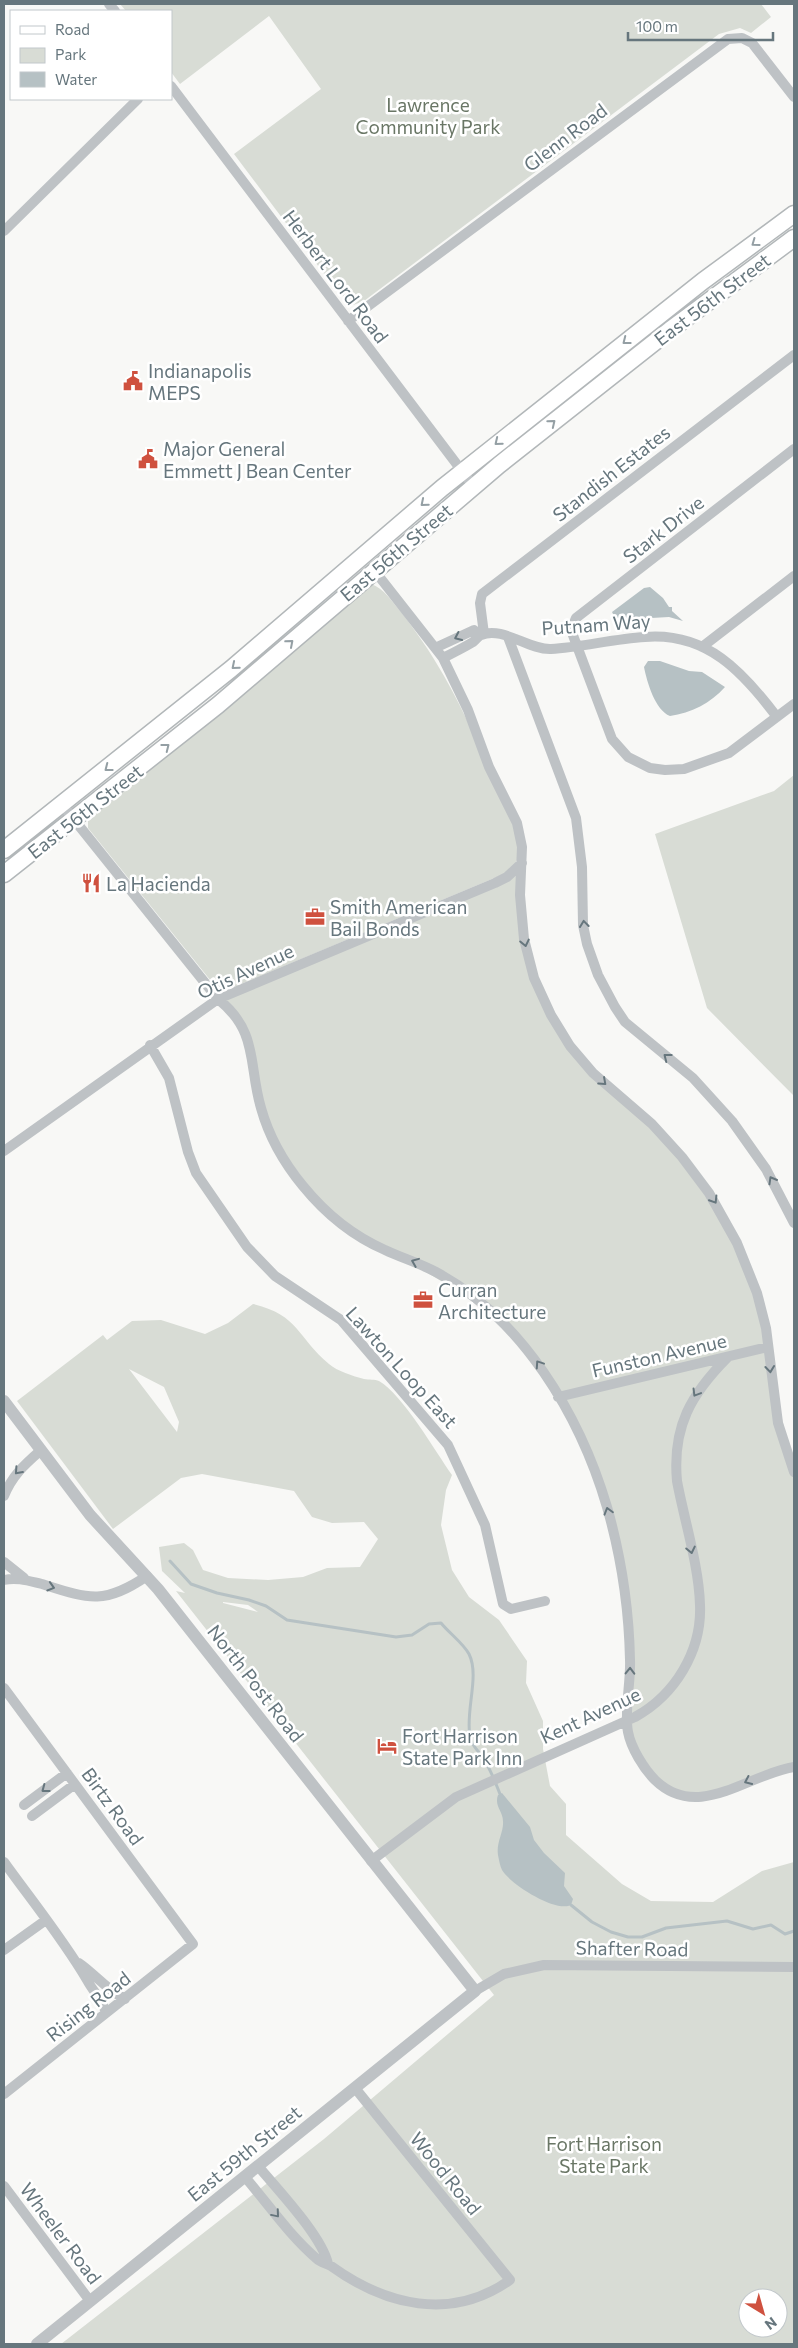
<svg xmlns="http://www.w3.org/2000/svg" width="798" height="2348" viewBox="0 0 798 2348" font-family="Commissioner,sans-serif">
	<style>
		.green { fill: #d8dcd5; fill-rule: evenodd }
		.water { fill: #b6c1c4 }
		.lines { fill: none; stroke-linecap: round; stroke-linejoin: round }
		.stream { stroke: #b6c1c4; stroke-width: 3 }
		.primary-casing { stroke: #b2b7b9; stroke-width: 19 }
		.minor { stroke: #bec2c5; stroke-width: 10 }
		.tertiary { stroke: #bec2c5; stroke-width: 12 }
		.primary { stroke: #fff; stroke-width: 16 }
		.oneway { stroke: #949fa4 }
		.oneway2 { stroke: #66767d }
		.labels { text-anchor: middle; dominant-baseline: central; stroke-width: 5; stroke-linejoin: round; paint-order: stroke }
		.park-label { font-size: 19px; fill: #697665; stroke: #fff }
		.street-label { font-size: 19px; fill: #66767d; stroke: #fff }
		.poi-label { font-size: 19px; fill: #66767d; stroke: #fff; text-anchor: start }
	</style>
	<rect width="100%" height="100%" fill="#f8f8f6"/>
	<!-- green -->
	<path class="green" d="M120,4h641l10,13 -20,16 -11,-5 -21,6 -355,267 -11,4 -6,-4 -22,-26 -91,-121 87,-65 -52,-73 -89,68 -9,-12v-61h-45z
		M371,584c13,4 21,18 30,28 43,55 64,102 92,165 9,21 32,61 24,83 -2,6 -8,10 -13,14l-277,116 -8,1 -131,-163v-10z
		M794,775v321l-87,-88 -52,-174 119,-43z
		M522,863l6,94 42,89 124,125 54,97 46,204v295l-83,30 -46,-9 -35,-49 -1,-109 -26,-134 -45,-99 -63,-84 -165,-98 -58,-78 -24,-96 -30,-42 277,-116z
		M253,1304c46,11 44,33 76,60 8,7 24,12 35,15 5,1 11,0 15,2 24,14 56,70 73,94l-6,15 -5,35 11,45 17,27 30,23 28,41 -1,22 17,38v28l7,37 16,18v31l56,49 29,17 62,1 49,-31 32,-9v482h-733l263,-205 170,-144 -318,-404 9,2 -23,-22 -3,-24 25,-4 9,7 10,20 25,8 40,2 35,-3 24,-9 33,-1 18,-28 -14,-17 -32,1 -20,-6 -18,-26 -92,-17 -21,4 -68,51 -96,-128 86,-66 4,5 25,-19 29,-1 44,14 23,-11zM129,1369l35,18 15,35 -2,10zM223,1602l25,3 10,7 -35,-9zM748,2298h30v30h-30z"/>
	<!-- water -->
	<path class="water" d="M650,587l13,11 6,9h3v4l11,10 -14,-4 -53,3 -4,-8 32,-24z
		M648,661h12l29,10 13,1 23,15c-14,16 -34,26 -55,29 -15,-6 -23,-34 -26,-49z
		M502,1793l28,34 4,13 10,13 21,20 -1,13 9,13 -2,6c-15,8 -61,-21 -69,-35 -2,-4 -3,-10 -4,-15 -2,-13 6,-23 5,-34 0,-10 -9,-15 -5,-26z"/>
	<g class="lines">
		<!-- stream -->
		<path class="stream" d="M170,1561l21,23 26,9 32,7 17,6 21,14 109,17 16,-2 17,-11 12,-1c8,10 22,20 28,31 11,22 -4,57 1,83 2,11 12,16 16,26 6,10 10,21 14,31
			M571,1905l21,17 19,10 17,5h14l24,-9 61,-7 26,8 18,-4 14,9 9,-3"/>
		<defs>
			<path id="primary" d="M4,850l227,-181 211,-181 261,-207 91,-67
				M4,874l214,-169 281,-240 171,-135 124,-92"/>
		</defs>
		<!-- primary casing -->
		<use href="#primary" class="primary-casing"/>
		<!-- minor -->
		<path class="minor" d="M109,4l6,7
			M171,86l303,401
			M4,231l134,-132
			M348,321l380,-282 14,-1 10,5 42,54
			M794,449l-218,169 -5,12 41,109 16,18 22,11 15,2 19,-1 45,-16 65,-49
			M374,570l69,88 25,52 21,57 28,56 5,24 -2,48 4,44 10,39 17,37 19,31 23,27 59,51 30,33 27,36 28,50 20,50 9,35 12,95 16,49
			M484,634l-4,-31 2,-9 312,-239
			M508,637l68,181 6,49 1,58 4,19 11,31 17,32 10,15 68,56 39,43 34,48 28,54
			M702,647l92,-71
			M435,648l39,-18 6,5
			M443,658c10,-5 20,-10 30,-16 3,-2 5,-6 8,-7 22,-9 47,15 70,14 31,-2 62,-10 94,-12 62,-5 98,35 132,80
			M68,812l150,187c41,33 30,65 43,109 8,29 23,55 42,78 22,27 50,50 82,64 17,8 34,13 51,22 86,46 144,143 171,235 14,49 22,103 23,153 1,22 -6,51 -2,72 3,16 16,37 27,48 43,42 93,-6 139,-13
			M150,1045l19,33 19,74 8,21 51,74 28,29 66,44 107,125 37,80 18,79 8,5 34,-8
			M4,1151l214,-152 277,-116 12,-6 15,-14
			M558,1397l210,-50
			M4,1496c8,-20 20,-31 36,-45
			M4,1562l20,16
			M4,1580c13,-3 25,1 38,4 47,15 62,21 105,-8
			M4,1688l189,256 -189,150
			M24,1805l43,-32
			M32,1816l43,-32
			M371,1861l85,-64 179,-80c40,-22 67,-66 65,-112 -1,-39 -16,-86 -23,-124 -5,-54 14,-87 51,-124
			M4,1862c28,39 59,77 83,118 7,13 15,19 19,33
			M4,1950l42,-30
			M79,1963c16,11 28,27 46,36
			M475,1991l29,-17 40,-9 250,2
			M258,2166c19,23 64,70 70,98
			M245,2177c23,27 45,59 72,82 4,4 10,4 14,7 54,39 120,56 179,14l-155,-192
			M4,2186l86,115"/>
		<!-- tertiary -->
		<path class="tertiary" d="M4,1401l86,114 68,74 317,402 -438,353"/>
		<!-- primary -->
		<use href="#primary" class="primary"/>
	</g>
	<!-- one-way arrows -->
	<defs><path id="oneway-chevron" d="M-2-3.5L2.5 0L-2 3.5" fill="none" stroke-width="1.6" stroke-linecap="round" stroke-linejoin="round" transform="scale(1.25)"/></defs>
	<g class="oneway">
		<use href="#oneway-chevron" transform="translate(755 243) rotate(144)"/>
		<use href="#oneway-chevron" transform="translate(626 341) rotate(142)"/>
		<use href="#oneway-chevron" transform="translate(552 423) rotate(-39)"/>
		<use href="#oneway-chevron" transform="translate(498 442) rotate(141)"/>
		<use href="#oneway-chevron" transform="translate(424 503) rotate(140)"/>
		<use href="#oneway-chevron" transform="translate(290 643) rotate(-41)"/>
		<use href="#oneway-chevron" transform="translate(235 666) rotate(140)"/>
		<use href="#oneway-chevron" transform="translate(166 747) rotate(-38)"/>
		<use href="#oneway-chevron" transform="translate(108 768) rotate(142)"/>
	</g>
	<g class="oneway2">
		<use href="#oneway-chevron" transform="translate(458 637) rotate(155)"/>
		<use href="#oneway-chevron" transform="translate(584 924) rotate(-97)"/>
		<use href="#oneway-chevron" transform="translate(525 943) rotate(78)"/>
		<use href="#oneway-chevron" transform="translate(667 1057) rotate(-142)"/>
		<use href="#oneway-chevron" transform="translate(603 1082) rotate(42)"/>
		<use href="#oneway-chevron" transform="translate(772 1180) rotate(-120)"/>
		<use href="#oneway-chevron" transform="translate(714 1200) rotate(58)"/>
		<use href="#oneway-chevron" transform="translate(415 1262) rotate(-158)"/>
		<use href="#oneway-chevron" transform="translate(539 1364) rotate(-124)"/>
		<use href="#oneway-chevron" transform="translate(770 1369) rotate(84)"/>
		<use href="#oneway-chevron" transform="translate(696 1393) rotate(121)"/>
		<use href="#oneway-chevron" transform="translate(18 1471) rotate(132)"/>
		<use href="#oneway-chevron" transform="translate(608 1511) rotate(-106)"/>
		<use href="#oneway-chevron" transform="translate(691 1550) rotate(78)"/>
		<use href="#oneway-chevron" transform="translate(51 1587) rotate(17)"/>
		<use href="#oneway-chevron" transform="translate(630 1671) rotate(-89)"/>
		<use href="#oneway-chevron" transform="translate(748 1781) rotate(155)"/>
		<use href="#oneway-chevron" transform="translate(45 1789) rotate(143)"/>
		<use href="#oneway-chevron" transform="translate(276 2214) rotate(50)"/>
	</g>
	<!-- icons -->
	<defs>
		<symbol id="civic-bare" viewBox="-9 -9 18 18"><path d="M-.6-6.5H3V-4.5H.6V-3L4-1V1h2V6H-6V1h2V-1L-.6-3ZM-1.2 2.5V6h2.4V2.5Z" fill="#cf513f" stroke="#fff" stroke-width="2.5" paint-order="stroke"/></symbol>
		<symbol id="restaurant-bare" viewBox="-9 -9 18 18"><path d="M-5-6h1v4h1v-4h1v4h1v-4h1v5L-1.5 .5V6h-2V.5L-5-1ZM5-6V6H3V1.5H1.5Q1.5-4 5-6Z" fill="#cf513f" stroke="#fff" stroke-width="2.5" paint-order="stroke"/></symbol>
		<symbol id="office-bare" viewBox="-9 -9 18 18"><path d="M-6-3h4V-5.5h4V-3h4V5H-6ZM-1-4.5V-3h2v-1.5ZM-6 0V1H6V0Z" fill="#cf513f" stroke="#fff" stroke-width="2.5" paint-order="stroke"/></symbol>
		<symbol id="hotel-bare" viewBox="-9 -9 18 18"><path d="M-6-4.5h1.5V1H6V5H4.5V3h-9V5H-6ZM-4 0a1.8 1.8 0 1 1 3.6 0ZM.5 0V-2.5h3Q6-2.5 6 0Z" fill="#cf513f" stroke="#fff" stroke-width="2.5" paint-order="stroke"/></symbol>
	</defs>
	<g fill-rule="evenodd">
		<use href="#civic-bare" x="119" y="367" width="28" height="28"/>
		<use href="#civic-bare" x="134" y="445" width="28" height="28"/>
		<use href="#restaurant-bare" x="77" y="869" width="28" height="28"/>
		<use href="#office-bare" x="301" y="903" width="28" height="28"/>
		<use href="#office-bare" x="409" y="1286" width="28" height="28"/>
		<use href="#hotel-bare" x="373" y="1732" width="28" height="28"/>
	</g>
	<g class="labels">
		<!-- park labels -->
		<g class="park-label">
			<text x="428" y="104">Lawrence<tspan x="428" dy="22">Community Park</tspan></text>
			<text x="604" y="2143">Fort Harrison<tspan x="604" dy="22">State Park</tspan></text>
		</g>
		<!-- street labels -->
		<g class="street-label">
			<text transform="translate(565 137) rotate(-37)">Glenn Road</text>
			<text transform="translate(336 276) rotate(53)">Herbert Lord Road</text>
			<text transform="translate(712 299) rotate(-37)">East 56th Street</text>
			<text transform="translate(611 473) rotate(-38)">Standish Estates</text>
			<text transform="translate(663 529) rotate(-38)">Stark Drive</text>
			<text transform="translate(396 552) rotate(-40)">East 56th Street</text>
			<text transform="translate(596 624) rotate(-4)">Putnam Way</text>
			<text transform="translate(85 811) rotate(-38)">East 56th Street</text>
			<text transform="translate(245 971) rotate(-25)">Otis Avenue</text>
			<text transform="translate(659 1355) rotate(-13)">Funston Avenue</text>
			<text transform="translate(402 1367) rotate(48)">Lawton Loop East</text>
			<text transform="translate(256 1683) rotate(52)">North Post Road</text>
			<text transform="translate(590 1715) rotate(-25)">Kent Avenue</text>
			<text transform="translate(113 1806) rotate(54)">Birtz Road</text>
			<text transform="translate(632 1948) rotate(1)">Shafter Road</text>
			<text transform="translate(88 2006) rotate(-38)">Rising Road</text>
			<text transform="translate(244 2153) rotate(-39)">East 59th Street</text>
			<text transform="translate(446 2173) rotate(51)">Wood Road</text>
			<text transform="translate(61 2233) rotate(53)">Wheeler Road</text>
		</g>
		<!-- poi labels -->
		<g class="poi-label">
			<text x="148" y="370">Indianapolis<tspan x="148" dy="22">MEPS</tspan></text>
			<text x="163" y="448">Major General<tspan x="163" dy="22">Emmett J Bean Center</tspan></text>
			<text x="106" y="883">La Hacienda</text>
			<text x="330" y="906">Smith American<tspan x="330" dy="22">Bail Bonds</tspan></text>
			<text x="438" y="1289">Curran<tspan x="438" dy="22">Architecture</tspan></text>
			<text x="402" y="1735">Fort Harrison<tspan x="402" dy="22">State Park Inn</tspan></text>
		</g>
	</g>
	<!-- border -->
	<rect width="798" height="2348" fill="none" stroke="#66767d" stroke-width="10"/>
	<!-- legend -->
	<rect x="10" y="10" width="162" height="90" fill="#ffffff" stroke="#c2c8cb"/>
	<rect x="20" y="26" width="25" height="8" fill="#ffffff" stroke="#c2c8cb"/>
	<text x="55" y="35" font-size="15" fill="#66767d">Road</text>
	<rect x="20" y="48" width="25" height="15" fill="#d8dcd5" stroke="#c2c8cb"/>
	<text x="55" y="60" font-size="15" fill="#66767d">Park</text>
	<rect x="20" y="72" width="25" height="15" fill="#b6c1c4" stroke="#c2c8cb"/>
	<text x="55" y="85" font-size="15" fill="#66767d">Water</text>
	<!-- north arrow -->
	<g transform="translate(763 2313) rotate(143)"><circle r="24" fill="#ffffff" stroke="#c2c8cb"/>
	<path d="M0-4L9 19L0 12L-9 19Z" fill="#cf513f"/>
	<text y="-8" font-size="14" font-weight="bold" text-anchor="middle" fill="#66767d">N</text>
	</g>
	<!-- scale -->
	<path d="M628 32v8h145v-8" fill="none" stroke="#66767d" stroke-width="2.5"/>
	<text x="636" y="32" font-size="15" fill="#66767d" stroke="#ffffff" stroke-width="4" paint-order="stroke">100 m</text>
</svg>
